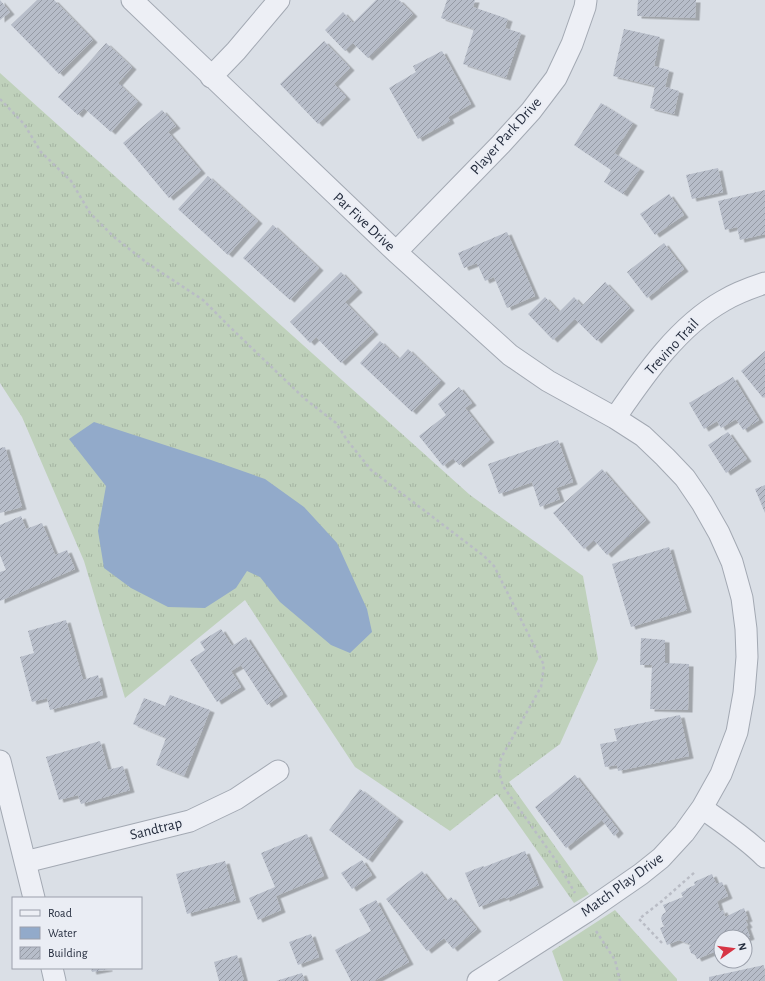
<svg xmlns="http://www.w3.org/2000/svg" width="765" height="981" viewBox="0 0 765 981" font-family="'Alegreya Sans',sans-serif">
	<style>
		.grass { fill: url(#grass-tufts) }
		.water { fill: #92aaca }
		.building { fill: url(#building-hatch); filter: url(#shadow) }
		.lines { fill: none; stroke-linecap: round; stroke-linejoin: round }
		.minor-casing { stroke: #a3a9b3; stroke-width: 23 }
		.path { stroke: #b9bcc5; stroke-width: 2.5; stroke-dasharray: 3 3; stroke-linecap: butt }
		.minor { stroke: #edeff5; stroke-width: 21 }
		.labels { text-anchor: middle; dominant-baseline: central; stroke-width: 4; stroke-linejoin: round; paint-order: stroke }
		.street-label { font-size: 15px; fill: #242c3d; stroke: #eaedf4 }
	</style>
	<defs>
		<pattern id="grass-tufts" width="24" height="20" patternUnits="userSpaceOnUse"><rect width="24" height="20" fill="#bfd1bb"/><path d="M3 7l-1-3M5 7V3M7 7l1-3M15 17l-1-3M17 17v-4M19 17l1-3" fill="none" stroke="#a4b4a2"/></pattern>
		<pattern id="building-hatch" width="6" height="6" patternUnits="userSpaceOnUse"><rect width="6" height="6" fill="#b7bdc9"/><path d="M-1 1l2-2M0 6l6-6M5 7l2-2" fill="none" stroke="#959aa4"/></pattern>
		<filter id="shadow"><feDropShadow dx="4.5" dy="2.5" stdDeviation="0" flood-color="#0004"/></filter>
	</defs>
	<rect width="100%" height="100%" fill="#dadfe6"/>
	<!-- grass -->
	<path class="grass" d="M0,73l470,422 113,81 15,83 -38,85 -51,38 80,112 -15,9 -77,-109 -47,37 -95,-64 -110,-167 -120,98 -41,-137 -62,-144 -22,-34z
		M615,910l62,69v2h-114l-11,-30z"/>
	<!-- water -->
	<path class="water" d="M94,422l117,38 54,19 39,28 33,36 30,66 5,23 -22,21 -19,-8 -51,-43 -20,-25 -13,-6 -11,17 -31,20 -37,-1 -37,-19 -27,-20 -6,-37 8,-45 -37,-47z"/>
	<!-- building -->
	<path class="building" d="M0,0l10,12 -10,8z
		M37,0h17l39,40 -34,34 -48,-49z
		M376,0h23l14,14 -45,44 -15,-15 -8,8 -20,-21 18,-18 10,11z
		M447,0h28l-2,7 35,12 -3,9 16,5 -15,45 -43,-14 11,-35 -33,-11z
		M638,0h58l-1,18 -58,-2z
		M624,29l36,8 -6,29 15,4 -4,17 14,4 -5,23 -24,-6 5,-22 -42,-10z
		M324,41l26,27 -16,16 12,13 -28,27 -38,-40z
		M106,43l26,24 -14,16 20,19 -27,30 -27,-24 -6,7 -20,-18z
		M442,51l29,53 -23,13 2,4 -32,18 -29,-51 27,-16 -3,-6z
		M601,103l32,20 -19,30 26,16 -17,25 -19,-12 7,-12 -37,-25z
		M162,110l14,16 -8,6 33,39 -32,27 -46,-55z
		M718,168l5,24 -31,7 -6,-24z
		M208,176l50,45 -30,34 -50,-46z
		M765,190v44l-25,6 -3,-13 -12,3 -7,-29z
		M669,194l15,21 -29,20 -15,-21z
		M273,225l46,43 -29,32 -47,-42z
		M507,232l28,64 -28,12 -13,-31 -9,4 -8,-18 -13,5 -6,-15z
		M664,243l20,26 -37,29 -20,-26z
		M341,272l17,18 -13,12 29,30 -33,31 -25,-26 -6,6 -20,-21z
		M605,282l25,26 -33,33 -22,-22 -22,21 -25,-26 17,-17 14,15 15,-15 8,9z
		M380,341l19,18 9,-10 33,32 -29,31 -52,-49z
		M765,351v45l-2,2 -22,-27z
		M733,377l26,43 -16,10 -7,-11 -15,9 -4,-7 -13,8 -15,-26z
		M459,387l13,16 -7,5 25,32 -31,25 -6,-7 -10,8 -24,-30 27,-21 -8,-11z
		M728,432l19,27 -21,14 -18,-28z
		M558,440l15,42 -17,6 4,11 -20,8 -8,-25 -33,12 -11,-30z
		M5,447l17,60 -22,6v-65z
		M602,469l44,51 -39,35 -13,-15 -10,9 -31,-36z
		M765,485v28l-10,-24z
		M21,516l5,13 16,-6 13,32 12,-5 8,19 -75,32v-29l6,-2 -6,-15v-30z
		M669,547l18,63 -56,17 -19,-63z
		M66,620l17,60 15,-5 5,20 -53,15 -3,-12 -15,4 -12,-45 14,-4 -6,-22z
		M221,629l11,17 14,-9 37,57 -16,11 -26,-40 -10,6 10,16 -24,15 -27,-42 15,-10 -5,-8z
		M641,638l24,2v23l24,1 -1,46 -38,-1 2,-44h-12z
		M170,695l40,15 -26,66 -28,-11 10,-27 -33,-14 11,-26 21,8z
		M680,715l9,41 -71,15 -1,-6 -12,2 -5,-23 17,-3 -3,-12z
		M100,741l8,29 15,-4 7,24 -49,14 -3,-9 -19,5 -13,-43z
		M575,775l44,56 -5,5 -12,-16 -36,28 -31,-41z
		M360,789l39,30 -31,41 -39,-30z
		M307,834l17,42 -48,20 5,14 -23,10 -9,-22 26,-11 -14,-34z
		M525,851l14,34 -34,14v-2l-26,10 -14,-34 18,-7 1,1z
		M362,860l10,15 -20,14 -11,-16z
		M225,861l11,39 -49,14 -11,-40z
		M422,871l24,30 5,-4 26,32 -24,20 -9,-11 -17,13 -41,-52z
		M712,874l4,10 6,-2 6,14 -11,5 3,10 3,-1 2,7 19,-9 4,11 -3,1 3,5 -2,1 4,11 -5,2v-2h-24v12l-24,10 -2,-4 -4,-2 -2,-6 2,-2 -2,-1 -10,-4 -12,5 -7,-17 5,-2 -2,-1 -2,-7 2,-4 3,-2 -3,-7 20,-8 -2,-4 5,-3v-1l9,-4 -1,-3z
		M376,900l33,62 -35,19h-23l-16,-31 36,-19 -12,-22z
		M311,934l8,23 -21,8 -9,-23z
		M237,955l7,26h-25l-5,-19z
		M764,965l1,16h-56v-4z
		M91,968h17v1l-16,3z
		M302,973l3,8h-29z"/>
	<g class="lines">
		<defs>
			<path id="minor" d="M132,0l264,252 114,103 38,26 67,37 28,18 22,21 20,21 17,25 17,30 13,29 10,36 4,31 1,28 -3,36 -7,39 -16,42 -19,34 -18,25 -23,25 -20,16 -55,38 -108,69
				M211,77l25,-26 43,-51
				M396,252l105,-108 30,-33 25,-33 16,-34 13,-37 1,-7
				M615,418c29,-42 62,-91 108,-117 13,-8 27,-13 42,-18
				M0,761l34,137
				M702,808c21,15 44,30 63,49
				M25,862l165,-41 46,-22 42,-28
				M52,968l3,13"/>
		</defs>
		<!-- minor casing -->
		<use href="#minor" class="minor-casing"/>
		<!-- path -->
		<path class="path" d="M0,99l24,25 17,28 30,29 19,32 24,24 33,26 56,37 30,30 72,69 31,24 11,17 24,30 113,86 10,10 50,99 -3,22 -40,71 -2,13 4,15 54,76 18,31
			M596,931l19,29 5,21
			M662,943l-23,-24 23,-18 33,-29"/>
		<!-- minor -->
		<use href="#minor" class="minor"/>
	</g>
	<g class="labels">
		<!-- street labels -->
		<g class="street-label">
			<text transform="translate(506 136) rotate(-48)">Player Park Drive</text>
			<text transform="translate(364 222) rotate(43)">Par Five Drive</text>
			<text transform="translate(672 347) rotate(-47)">Trevino Trail</text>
			<text transform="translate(156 829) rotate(-14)">Sandtrap</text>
			<text transform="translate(622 885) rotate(-36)">Match Play Drive</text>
		</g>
	</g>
	<!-- legend -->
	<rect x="12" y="897" width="130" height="72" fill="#eaedf4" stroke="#9ba0ab"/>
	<rect x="20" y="910" width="20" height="6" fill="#edeff5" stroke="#9ba0ab"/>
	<text x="48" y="917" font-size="12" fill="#242c3d">Road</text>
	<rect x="20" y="927" width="20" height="12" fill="#92aaca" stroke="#9ba0ab"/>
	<text x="48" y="937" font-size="12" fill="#242c3d">Water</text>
	<rect x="20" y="947" width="20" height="12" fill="url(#building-hatch)" stroke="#9ba0ab"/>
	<text x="48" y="957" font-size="12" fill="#242c3d">Building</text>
	<!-- north arrow -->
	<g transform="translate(733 949) rotate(76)"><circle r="19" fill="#eaedf4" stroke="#9ba0ab"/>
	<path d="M0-3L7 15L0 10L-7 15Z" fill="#d73444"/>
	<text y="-6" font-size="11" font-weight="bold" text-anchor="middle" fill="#242c3d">N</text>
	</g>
</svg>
